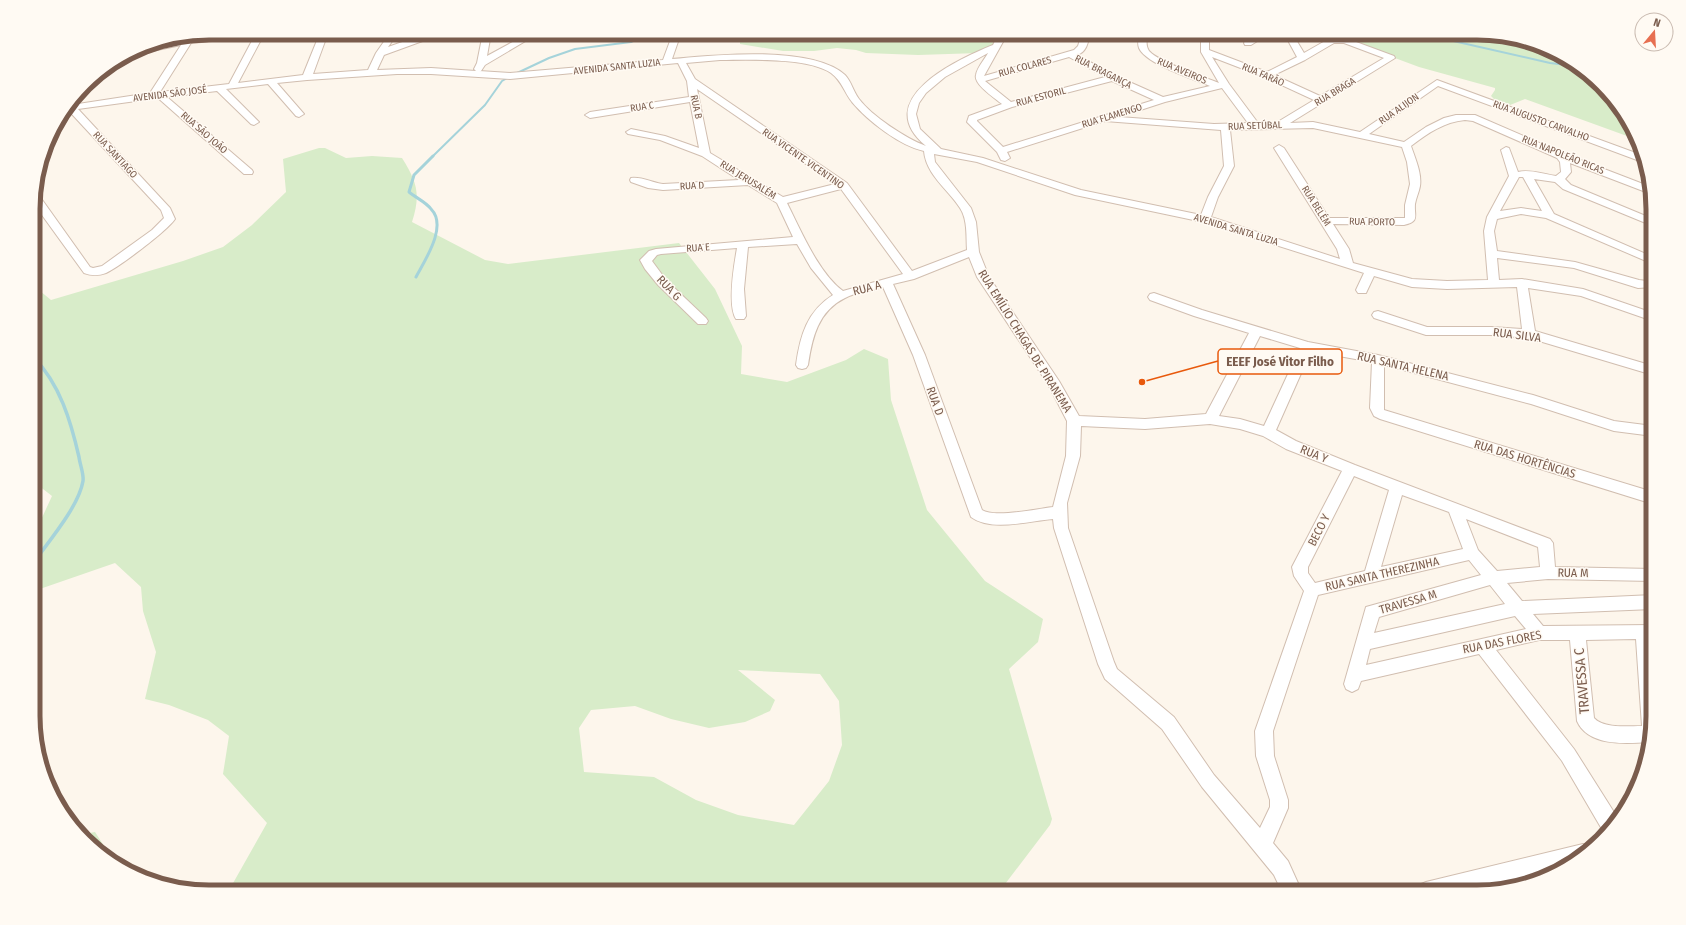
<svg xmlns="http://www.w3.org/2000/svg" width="1686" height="925" viewBox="0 0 1686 925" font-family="'Fira Sans Condensed',sans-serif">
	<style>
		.green { fill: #d8ecc9; fill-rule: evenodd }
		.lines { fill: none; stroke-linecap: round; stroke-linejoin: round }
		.stream-far2 { stroke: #a5d3da; stroke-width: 2 }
		.stream-far1 { stroke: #a5d3da; stroke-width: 3 }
		.stream { stroke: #a5d3da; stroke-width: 3.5 }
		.minor-casing { stroke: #d1beb0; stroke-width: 2 }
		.minor { fill: #fff; fill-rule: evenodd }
		.labels { text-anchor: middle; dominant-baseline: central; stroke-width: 3; stroke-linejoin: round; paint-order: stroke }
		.far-street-label { font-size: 10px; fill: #7a5c4d; stroke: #fffaf3 }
		.street-label { font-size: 12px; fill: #7a5c4d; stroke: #fffaf3 }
		.near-street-label { font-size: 14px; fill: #7a5c4d; stroke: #fffaf3 }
		.rim { fill: none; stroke: #7a5c4d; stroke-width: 5 }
		.leader { fill: none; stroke: #e8590c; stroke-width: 1.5 }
		.callout-dot { fill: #e8590c; stroke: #fffaf3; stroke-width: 1.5 }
		.callout { fill: #fffaf3; stroke: #e8590c; stroke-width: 1.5 }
		.callout-label { font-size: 13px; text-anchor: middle; font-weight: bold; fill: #7a5c4d }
	</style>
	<rect width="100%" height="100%" fill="#fdf6ec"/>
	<!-- green -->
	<path class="green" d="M745,33h247l-3,1 8,5 -2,6 -16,8 -61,2 -52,-2 -10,-3 -19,-2 -23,3h-31l-43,-7v-6z
		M1328,33h149l46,6 42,17 58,55 15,29 -113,-41 -15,6 -15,-5 -4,-4 4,-6v-2l-76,-21z
		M319,148h6l21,10 26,-2 30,2c15,24 19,36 10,64l73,38 23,4 171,-21 36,46 27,57 -1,28 46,8 59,-22 18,-11 24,10 3,41 36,110 58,71 58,38 -5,23 -29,27 43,150 -2,6 -51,67h-771l39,-69 -44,-49 6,-38 -21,-16 -39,-15 -24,-6 11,-47 -13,-41 -2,-24 -26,-24 -81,28v-64l6,-5 12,-26 -18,-14v-98l5,-3 -5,-5v-90l17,14 132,-39 40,-14 29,-22 34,-33 -3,-33zM738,670l82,4 19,27 3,44 -13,36 -35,44 -56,-10 -42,-15 -42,-23 -70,-5 -5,-44 12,-18 44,-4 36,13 38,9 36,-6 25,-11 5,-11z
		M95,832l20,31 -31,-29z"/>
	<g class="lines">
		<!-- stream-far2 -->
		<path class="stream-far2" d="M1418,33l132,30 25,3
			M1180,35l7,-2
			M515,74l34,-16 26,-9 56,-7 2,-1 2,-8
			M432,157l53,-52 17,-24 7,-4"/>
		<!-- stream-far1 -->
		<path class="stream-far1" d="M416,277c9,-17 32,-51 15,-68 -5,-7 -15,-11 -22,-17l5,-17 19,-19"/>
		<!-- stream -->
		<path class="stream" d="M34,358c26,26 37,64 45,99 1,8 5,17 4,24 -4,25 -34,60 -49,81"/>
		<defs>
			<path id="minor" d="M229,33h51l-4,2 -13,1 -25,47 65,-8 17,-42h8l-15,41 55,-4 8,-17 14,-20h8l-10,14 40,-14h12l-1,2 -55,20 -7,15 54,-2 45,3 -2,-2 3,-6 6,-30h8l-4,23 42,-23h10l-54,32 -4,6h-2l31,2 153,-13 10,-27h8l-9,26c42,-4 140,-14 173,16 6,6 8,16 14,24 13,17 46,39 67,47 -56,-46 30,-86 67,-101l2,-4 -15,-8h11l13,7 -20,36 90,-26 4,-4 4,-13h8c-2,9 -3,19 -13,22l39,21 47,21 47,-11c-17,-7 -64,-22 -71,-38 -2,-5 0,-10 1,-15h8c-1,6 -3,12 1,18 9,11 55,26 70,32l-18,-31v-11l6,-7 10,-1 -8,8v9l58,22 30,-15 -13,-24h8l12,20 28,-16 16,2 46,17 1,2 -105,65 23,-1 47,10 77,-52 207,76 1,7 -207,-77 -69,48 35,8 22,-15 18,-9 12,-3h19l90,39 86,33v7l-81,-31 1,9 -6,7 6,6 82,34v7l-90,-37 -8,-7 -21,-3 20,35 99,43v7l-107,-46 -25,-4 -24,5 -3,12 3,20 78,11 64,18 8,1 6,-2v8l-15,1 -64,-20 -77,-10 2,22 23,-1 61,10 70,24v8l-72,-25 -53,-8 7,43 118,35v9l-124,-37 -38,-3h-65l-52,-17 -2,-3 2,-3 4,-1 49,16h64l31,2 -5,-42 -70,2 -35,-2 -38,-11 -8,17h-8l-2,-3 8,-17 -161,-51 -128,-27 -98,-33 -43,-8 1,8 36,46 5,14 3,30 10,25 70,104 20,35 66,3 61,-5 43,-81 -55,-17 -44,-16 -2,-3 2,-3 4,-1 48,17 106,32 70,13 155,40 81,26 39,5v10l-39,-5 -83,-27 -147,-39v45l269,82v12l-273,-85 -6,-3 -4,-8 2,-46 -61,-11 -35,79 20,11 59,24 195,74 3,4 2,24 98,2v12l-105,-2 -41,4 15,18 131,-6v14l-120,5 10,12 110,-1v102l-5,15c-23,2 -60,4 -71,-21l-7,-81h-31l-43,10 78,99 43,68 -14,14 -41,-70 -83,-107 -118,27 -3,8 -6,3 -6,-3 -2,-5 22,-77 115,-32 -12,-15 -151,35 -45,136 1,25 14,44v8l-15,35 15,18 14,31h-20l-8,-17 -72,-88 -40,-58 -57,-50 -7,-15 -44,-136 -1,-9c-24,2 -62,13 -82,-2l-58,-162 -30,-68c-12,4 -27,5 -38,11 -27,13 -33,40 -37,67l-2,3 -4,1 -4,-1 -2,-3c4,-29 11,-54 37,-70l-22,-27 -14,-24 -49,3 -4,42 2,27 -2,3h-8c-9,-14 -2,-54 1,-71l-76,6 -4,1 -5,6 14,19 40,38 2,3 -2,3h-8l-40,-39 -13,-16 -5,-9 9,-9 7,-2 137,-12 -16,-34 -29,-18 -85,5 -15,-2 -17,-6 -1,-2 1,-2c9,-2 23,5 32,6l76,-4 -37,-24 -42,-16 -32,-6 -2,-2 5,-3 34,7 34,12 -9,-46 -100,16 -5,-3 5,-3 99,-15 -2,-16 -9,-18 -168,16 -79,-5h-34l-90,6 -30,3 27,31 -5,3 -3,-1 -28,-32 -42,5 33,33 -5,3 -3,-1 -34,-33 -50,6 85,73 1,2 -1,2h-8l-86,-76 -80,11 92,99 5,11c-8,12 -56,48 -69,54 -8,3 -14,3 -22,0l-50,-69v-11l4,1 52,73 3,1 9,-2 50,-36 12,-12 -3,-8 -92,-99 -2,-1 15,-19 4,2 -8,11 72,-11 31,-48 -48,10 -3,-1 9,-6 49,-10zM254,37l-25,47 -69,8 31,-49zM1334,43h10l40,15 -64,38 -46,-21 31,-15zM988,53c-4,7 -11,15 -12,22 -3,9 20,24 26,29l-33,12 -2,6 30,30 4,8 4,1 5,-3 -3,-6 98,-31 116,9 3,36 -16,31 -7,18 -120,-25 -98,-32 -42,-9 -21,-20 -4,-15 3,-11 7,-10 19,-16zM1069,57l36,20 -94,25 -26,-21zM1212,57l52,20 50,23 -38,23h-18l-29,-39zM720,60c28,0 88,-3 111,13 11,8 13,19 21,29 16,19 48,44 72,49 2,24 24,38 36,57 8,12 6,29 7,42l-55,21 -65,-88 -152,-104 -9,-16zM1112,81l42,19 -151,47 -26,-26v-1l35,-13zM1222,88l26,35 -34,1 -95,-7 46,-15zM697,89l138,95 -52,13 -73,-44zM1465,120l8,1 84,37 3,4 1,10 -5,4c-12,-2 -27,-7 -38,-4l-9,-24 -3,-1 -5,3 8,26 -22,41 -3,14 4,49 -41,1 -35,-2 -59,-16 -4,-14 -16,-25 71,1c16,-4 10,-8 11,-21 1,-6 4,-12 5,-18 2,-13 -5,-28 -9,-40 17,-13 33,-24 54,-26zM1313,128l89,19 5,15 3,22 -5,21v13h-76l-45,-70 -5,-3 -5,3 63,101 3,10 -129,-42 7,-20 16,-31 -4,-36zM1519,177h4l19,34 -21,-3 -21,3zM841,189l62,85 -60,17c-24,-17 -43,-62 -56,-88zM969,257l8,20 72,109 18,35 -1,35 -13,51c-16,2 -59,11 -71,3l-57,-155 -32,-71 21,-5zM1260,336l40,12 -36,78 -24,-7 -21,-3zM1210,424l30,5 23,7 23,13 56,22 -50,96 2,9 10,15 -49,140 1,25 14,44v7l-10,21 -46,-53 -40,-58 -57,-48 -3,-7 -46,-134 -1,-25 13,-47 1,-30 64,3zM1354,476l35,14 -24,81 -50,12 -7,-10v-6zM1402,495l47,17 14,37 -82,18zM1466,519l72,28 2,20 -43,4 -19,-21zM1490,585l15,19 -131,29 5,-16zM1515,616l11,13 -160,36 4,-16zM1636,639l6,87c-14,0 -38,3 -48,-8l-8,-78z
				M1044,33h11l-16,8h-6l-1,-2z
				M1260,33h10l-19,12h-6l-1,-2 1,-2z
				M1583,844l6,3 -14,15 -13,7 -94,23h-52l3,-7 7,-3z"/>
		</defs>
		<!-- minor casing -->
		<use href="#minor" class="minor-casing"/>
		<!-- minor -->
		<use href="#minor" class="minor"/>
	</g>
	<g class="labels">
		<!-- far-street labels -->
		<g class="far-street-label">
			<text transform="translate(617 67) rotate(-6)">AVENIDA SANTA LUZIA</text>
			<text transform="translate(1025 67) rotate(-15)">RUA COLARES</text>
			<text transform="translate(1182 71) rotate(23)">RUA AVEIROS</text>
			<text transform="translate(1103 72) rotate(27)">RUA BRAGANÇA</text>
			<text transform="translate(1263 75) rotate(23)">RUA FARÃO</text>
			<text transform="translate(1335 92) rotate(-31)">RUA BRAGA</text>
			<text transform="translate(170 94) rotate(-7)">AVENIDA SÃO JOSÉ</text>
			<text transform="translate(1041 97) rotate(-15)">RUA ESTORIL</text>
			<text transform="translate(642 107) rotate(-9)">RUA C</text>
			<text transform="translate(696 107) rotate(78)">RUA B</text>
			<text transform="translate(1399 109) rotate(-35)">RUA ALIJON</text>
			<text transform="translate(1112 116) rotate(-17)">RUA FLAMENGO</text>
			<text transform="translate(1541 121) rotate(20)">RUA AUGUSTO CARVALHO</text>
			<text transform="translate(1255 126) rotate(-2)">RUA SETÚBAL</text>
			<text transform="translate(204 133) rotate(41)">RUA SÃO JOÃO</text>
			<text transform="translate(115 155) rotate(47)">RUA SANTIAGO</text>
			<text transform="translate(1563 155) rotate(22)">RUA NAPOLEÃO RICAS</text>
			<text transform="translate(803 159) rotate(35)">RUA VICENTE VICENTINO</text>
			<text transform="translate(748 180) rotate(32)">RUA JERUSALÉM</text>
			<text transform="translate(692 186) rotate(-3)">RUA D</text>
			<text transform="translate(1316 206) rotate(58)">RUA BELÉM</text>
			<text transform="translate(1372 222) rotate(1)">RUA PORTO</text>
			<text transform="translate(1236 230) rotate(17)">AVENIDA SANTA LUZIA</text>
			<text transform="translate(698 248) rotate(-4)">RUA E</text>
		</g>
		<!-- street labels -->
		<g class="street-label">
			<text transform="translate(669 288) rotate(46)">RUA G</text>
			<text transform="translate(867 288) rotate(-15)">RUA A</text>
			<text transform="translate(1517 335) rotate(7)">RUA SILVA</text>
			<text transform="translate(1025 341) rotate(58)">RUA EMÍLIO CHAGAS DE PIRANEMA</text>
			<text transform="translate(1403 366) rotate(13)">RUA SANTA HELENA</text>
			<text transform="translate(935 401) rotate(70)">RUA D</text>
			<text transform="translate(1314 454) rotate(22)">RUA Y</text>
			<text transform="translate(1525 459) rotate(17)">RUA DAS HORTÊNCIAS</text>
			<text transform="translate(1319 530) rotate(-63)">BECO Y</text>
			<text transform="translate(1573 573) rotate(1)">RUA M</text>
			<text transform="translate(1382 574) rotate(-13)">RUA SANTA THEREZINHA</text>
			<text transform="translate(1408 602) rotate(-16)">TRAVESSA M</text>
			<text transform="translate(1502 642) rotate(-11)">RUA DAS FLORES</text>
		</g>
		<!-- near-street labels -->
		<g class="near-street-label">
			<text transform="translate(1582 681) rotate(-95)">TRAVESSA C</text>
		</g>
	</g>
	<!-- crop -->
	<path d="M0 0H1686V925H0ZM209 40H1477A169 169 0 0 1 1646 209V716A169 169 0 0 1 1477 885H209A169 169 0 0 1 40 716V209A169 169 0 0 1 209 40Z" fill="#fffaf3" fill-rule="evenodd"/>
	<path class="rim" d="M209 40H1477A169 169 0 0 1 1646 209V716A169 169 0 0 1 1477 885H209A169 169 0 0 1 40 716V209A169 169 0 0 1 209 40Z"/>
	<!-- callouts -->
	<path class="leader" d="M1142 382L1218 361"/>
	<circle class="callout-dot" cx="1142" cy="382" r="4"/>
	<rect class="callout" x="1218" y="349" width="124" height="25" rx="4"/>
	<g class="callout-label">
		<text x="1280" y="366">EEEF José Vitor Filho</text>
	</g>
	<!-- north arrow -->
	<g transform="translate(1654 32) rotate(18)"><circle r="19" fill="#fffaf3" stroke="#cabbb1"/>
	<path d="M0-3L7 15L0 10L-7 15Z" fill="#e76f51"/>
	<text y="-6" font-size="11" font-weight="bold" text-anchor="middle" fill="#7a5c4d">N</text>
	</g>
</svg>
